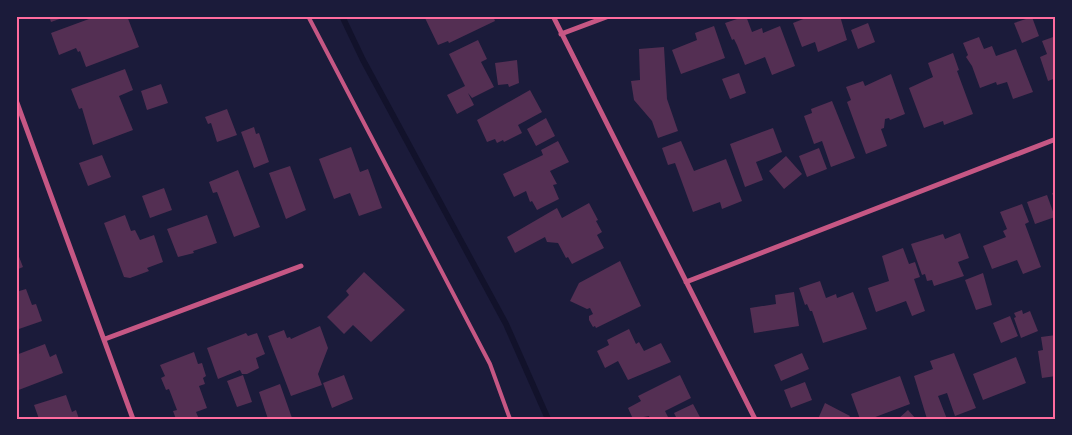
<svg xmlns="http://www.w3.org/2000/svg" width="1072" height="435" viewBox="0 0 1072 435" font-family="Signika,sans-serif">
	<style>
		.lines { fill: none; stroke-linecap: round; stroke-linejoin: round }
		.stream { stroke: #12122b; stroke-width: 6 }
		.building { fill: #542f53 }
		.service { stroke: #c65784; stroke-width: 4 }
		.minor { stroke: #c65784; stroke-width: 5 }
		.neatline { fill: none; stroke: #ff6b9d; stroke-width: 2 }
	</style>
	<rect width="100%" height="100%" fill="#1b1b3a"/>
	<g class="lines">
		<!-- stream -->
		<path class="stream" d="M342,16l21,44 143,264 42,95"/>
	</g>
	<!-- building -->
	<path class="building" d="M49,16h16v1l-14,5z
		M97,16h30l12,31 -53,20 -6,-16 -2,1 -2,-4 -17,7 -8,-22z
		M429,16h64l2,5 -46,22 -1,-2 -10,4 -13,-27z
		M746,16l6,16 10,-4 1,5 17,-7 15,40 -23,9 -7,-18 -20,8 -8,-20 -3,-6 -2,1 -7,-17z
		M811,16h29l7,24 -29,12 -3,-10 -13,5 -9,-24z
		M1032,17l7,19 -17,7 -8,-20z
		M868,23l7,19 -17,7 -7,-19z
		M714,26l11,32 -44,16 -9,-24 25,-10 -2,-7z
		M1056,36v42l-8,3 -8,-24 7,-3 -5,-13z
		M979,37l5,12 8,-3 4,10 20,-7 17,43 -20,7 -6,-17 -10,3 -1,-3 -16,6 -8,-22 -6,-9 2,-2 -5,-12z
		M478,40l9,19 -6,3 13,25 -22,11 -4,-5 6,12 -17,9 -10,-19 18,-9 -16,-32z
		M664,47l3,52 11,32 -20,7 -6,-17 -18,-21 -3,-19 9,-1 -1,-31z
		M953,53l6,17 -2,1 16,43 -29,11 -1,-4 -19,7 -15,-40 24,-11 -5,-14z
		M517,60l2,23 -10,4 -1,-3 -10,1 -3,-22z
		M125,69l8,21 -14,6 14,34 -40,15 -11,-37 -3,1 -8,-20z
		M739,73l7,20 -16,6 -8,-20z
		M891,74l14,40 -15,6 -1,-2 -4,1 -1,9 -3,1 6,17 -21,8 -19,-52 4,-2 -5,-13 17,-6 2,5z
		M161,84l7,19 -21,7 -6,-19z
		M530,90l12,22 -24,13 4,8 -18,9 -1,-2 -6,3 -2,-4 -8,3 -10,-22z
		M832,101l23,57 -24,9 -9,-26 -8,3 -10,-28 8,-3 -1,-4z
		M227,109l10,26 -20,7 -6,-19 -3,1 -3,-7z
		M546,118l9,18 -19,10 -9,-17z
		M254,127l2,7 3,-1 10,29 -15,6 -13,-36z
		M773,128l9,24 -26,10 7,18 -18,7 -15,-43z
		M558,141l11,21 -19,9 7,13 -4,1 6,14 -22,11 -5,-9 -2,1 -4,-11 -12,6 -11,-23 40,-19 -2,-5z
		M681,141l13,30 32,-12 16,42 -20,8 -2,-7 -27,10 -18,-49 -7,2 -6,-17z
		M351,147l9,25 8,-3 14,39 -23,8 -9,-23 -16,6 -15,-40z
		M819,148l8,21 -20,8 -8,-21z
		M102,155l9,22 -23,9 -9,-23z
		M786,156l16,18 -18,15 -15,-18z
		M290,166l16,44 -20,9 -17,-46z
		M238,170l22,57 -26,10 -17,-45 -4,1 -4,-11z
		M164,188l8,22 -22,8 -8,-22z
		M1056,192v12l-4,-11z
		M1047,195l8,22 -20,7 -8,-22z
		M589,203l9,17 -2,1 6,11 -5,3 7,13 -32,16 -4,-7 -2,1 -8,-15 -11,-1 -2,-5 -30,16 -8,-16 50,-29 5,10z
		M1022,204l7,18 -4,2 16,43 -18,7 -6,-14 -25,9 -9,-23 23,-9 -3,-6 4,-2 -7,-17z
		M125,215l6,16 4,-1 5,10 14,-5 9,27 -16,6 2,3 -19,7 -6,-1 -20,-54z
		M207,215l10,28 -24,8 1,2 -16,4 -11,-28z
		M960,233l9,25 -11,4 6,14 -30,10 -2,-6 -5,1 -2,-7 -3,1 -11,-31 32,-10 2,5z
		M903,248l6,16 6,-2 5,15 -6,2 11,32 -13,5 -6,-15 -30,11 -8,-24 21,-7 -7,-25z
		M16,249l7,18 -7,3z
		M620,261l21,45 -45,22 -1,-2 -2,1 -4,-7v-4l4,-2 -3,-6 -3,1 -17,-8 9,-18z
		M364,272l41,38 -34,32 -18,-17 -9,9 -17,-17 22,-22 -3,-4z
		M983,273l9,32 -16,5 -11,-30z
		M820,281l6,17 10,-4 1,4 16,-6 14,37 -44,14 -11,-32h-2l-3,-7 -2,1 -6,-17z
		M26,289l6,16 4,-1 6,17 -26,9v-38z
		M794,292l5,34 -45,7 -4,-25 26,-4 -1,-9z
		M1022,310l1,4 7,-3 8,20 -17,7 -7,-20 2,-1 -2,-4z
		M1010,316l8,20 -17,7 -8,-20z
		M320,326l8,22 -10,26 4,11 -31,11 -23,-60 16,-6 3,8 3,-1 1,2z
		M629,329l7,15 3,-2 5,9 17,-8 10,19 -43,18 -10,-19 -13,7 -8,-17 12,-6 -2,-5z
		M246,333l2,3 9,-3 8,21 -9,4 3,10 -12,6h-5l-2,-4 -22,9 -11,-31z
		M1056,335v41l-14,2 -4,-27 5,-1 -2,-13z
		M45,344l5,13 6,-3 7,19 -47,18v-36z
		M194,352l4,12 4,-1 4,13 -3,2 2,6 -6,2 8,22 -11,4 3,7h-23l-3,-8 4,-1 -8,-21 -3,1 -5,-12 4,-2 -5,-11z
		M802,353l7,16 -28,12 -7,-16z
		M954,353l22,55 -21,8 -8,-23 -9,3 9,23h-20l-13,-43 19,-7 -3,-8z
		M1016,357l10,26 -43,17 -10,-26z
		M243,375l9,27 -15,5 -10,-26z
		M344,375l9,24 -21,9 -9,-25z
		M680,375l11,23 -26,13 4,8h-19l-1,-3 -16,3 -5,-11 13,-7 -3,-5z
		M900,376l10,28 -40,15h-10l-9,-25z
		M805,382l7,18 -21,8 -7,-18z
		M280,384l12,34 -24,1 -9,-27z
		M66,395l6,17 4,-2 3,9h-40l-5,-14z
		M825,403l25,13 -2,3h-30z
		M693,404l8,15h-24l-3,-6z
		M908,410l8,9h-18z"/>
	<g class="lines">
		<!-- service -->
		<path class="service" d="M308,16l182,348 20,55"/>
		<!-- minor -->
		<path class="minor" d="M553,16l202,403
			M561,34l48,-18
			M16,100l117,319
			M686,282l370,-143
			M105,339l196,-73"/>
	</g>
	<!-- border -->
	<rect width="1072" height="435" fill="none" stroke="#1b1b3a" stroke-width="35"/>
	<rect x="18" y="18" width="1036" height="400" class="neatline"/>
</svg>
